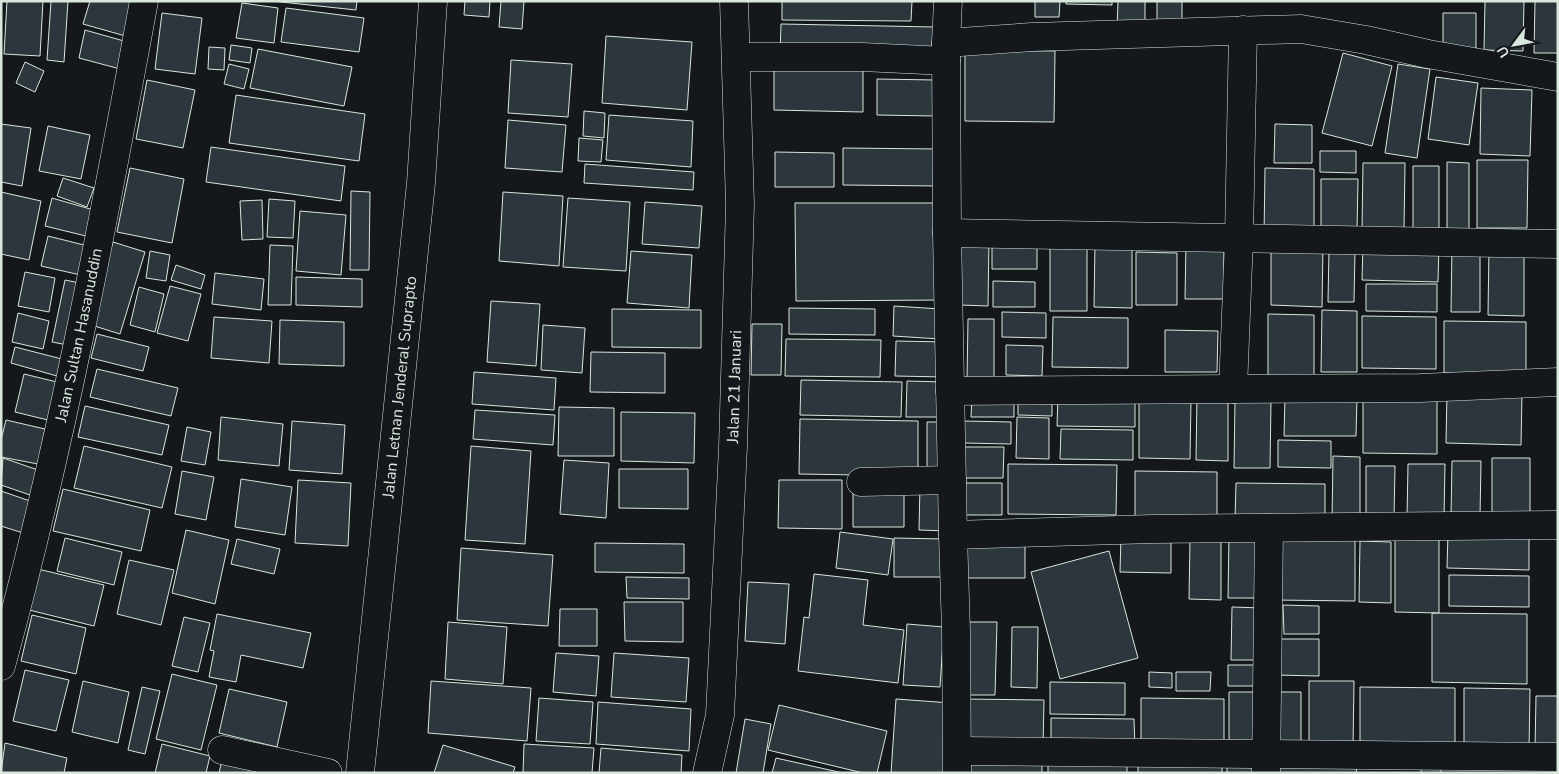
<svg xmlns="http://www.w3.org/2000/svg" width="1559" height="774" viewBox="0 0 1559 774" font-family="'Nunito Sans',sans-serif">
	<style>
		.building { fill: #2c363c; stroke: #d8e6dc }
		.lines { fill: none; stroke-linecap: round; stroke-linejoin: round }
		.minor-casing { stroke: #d8e6dc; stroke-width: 29 }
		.secondary-casing { stroke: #d8e6dc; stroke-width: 29 }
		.minor { stroke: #14181c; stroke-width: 28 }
		.secondary { stroke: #14181c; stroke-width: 28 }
		.labels { text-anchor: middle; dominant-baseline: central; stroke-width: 4; stroke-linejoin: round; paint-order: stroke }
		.street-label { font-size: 16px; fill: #d8e6dc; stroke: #14181c }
	</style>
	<rect width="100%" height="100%" fill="#14181c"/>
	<!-- building -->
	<path class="building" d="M7,1h36l-3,55 -36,-2z
		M51,1h17l-4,61 -17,-2z
		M90,1h49l-10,36 -46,-13z
		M272,1h85l-1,9z
		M465,1h25l-1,16 -25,-2z
		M501,1h23l-2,28 -23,-2z
		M782,1h130l-1,20 -129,-1z
		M1035,1h25l-1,16h-24z
		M1066,1h46v4l-46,-1z
		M1118,1h27v30h-28z
		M1157,1h25v29l-25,-1z
		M1485,1h39l-1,50 -39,-1z
		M1535,1h23v52h-24z
		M242,3l36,5 -4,35 -38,-5z
		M286,8l78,10 -5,34 -78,-10z
		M162,13l40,5 -7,56 -40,-5z
		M1443,13h33v37h-33z
		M781,24l154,3v28l-155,-1z
		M85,30l46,13 -7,27 -45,-12z
		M606,36l86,6 -5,68 -85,-7z
		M231,45l21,3 -2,15 -21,-3z
		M209,47l16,1 -1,22 -16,-1z
		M258,49l94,18 -8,39 -94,-18z
		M965,50l90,1 -1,71 -89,-1z
		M1343,53l49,13 -20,80 -50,-13z
		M774,58l89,2v52l-89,-2z
		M511,60l61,4 -4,53 -60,-4z
		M25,62l19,9 -9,21 -19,-9z
		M229,64l20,5 -5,20 -20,-5z
		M1398,64l32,5 -13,89 -32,-5z
		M1436,77l42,6 -9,62 -41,-6z
		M877,79l58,1v36l-58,-1z
		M147,80l48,10 -12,58 -47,-9z
		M1481,88l51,2 -2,66 -50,-2z
		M236,95l129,19 -6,47 -130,-18z
		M584,111l21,2 -1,25 -21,-2z
		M609,115l84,6 -2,46 -85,-7z
		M508,120l58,5 -4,47 -57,-4z
		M1,124l30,4 -9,58 -21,-4z
		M1275,124l37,1v38h-38z
		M48,126l42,9 -9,44 -42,-8z
		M579,138l24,2 -2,22 -23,-1z
		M211,147l134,19 -4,35 -135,-19z
		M843,148l96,1v37l-96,-1z
		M1320,151h36v22l-36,-1z
		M775,152l59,1v34h-59z
		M1477,160h51l-1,68h-50z
		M1447,162l22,1v68h-22z
		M1363,163h42l-1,66h-42z
		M585,164l109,8 -1,18 -109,-7z
		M1413,166h26v69l-26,-1z
		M130,168l54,11 -12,64 -55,-11z
		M1265,168l49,1v67h-50z
		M63,178l31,10 -7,19 -30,-11z
		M1321,179h37l-1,52h-36z
		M351,191l19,1 -1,78h-19z
		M1,192l40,9 -12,59 -28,-6z
		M503,192l60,4 -4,70 -60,-5z
		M52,198l45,13 -7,26 -45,-11z
		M568,198l62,4 -4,69 -63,-4z
		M269,199l26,2 -2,37 -26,-1z
		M262,200l1,39 -21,1 -2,-39z
		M645,202l57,4 -3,42 -57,-4z
		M795,203h144l1,97 -144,1z
		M300,211l46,4 -5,60 -45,-4z
		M48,236l44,11 -7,29 -44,-10z
		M961,239h28l-1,67 -28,-1z
		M113,242l32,10 -25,82 -32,-10z
		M992,242l45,1v26h-45z
		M1095,243h37v65l-38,-1z
		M1186,243h38v56h-39z
		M1363,244l76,1 -1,37 -76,-2z
		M270,245l23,1 -2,59h-23z
		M1050,245h37v66h-37z
		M1271,246h52l-1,61 -51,-2z
		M1452,246l28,1v65h-29z
		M1489,247l35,1v68l-36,-1z
		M1329,249l26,1 -1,52h-26z
		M150,251l20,4 -4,26 -20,-3z
		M631,251l61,4 -3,53 -62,-5z
		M1136,252l41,1v52h-41z
		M176,265l29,10 -4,14 -30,-9z
		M25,272l30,6 -6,34 -31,-6z
		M215,273l49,6 -3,31 -49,-6z
		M296,277l66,2v28l-66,-2z
		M65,280l20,4 -12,62 -21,-4z
		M993,281l42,1v25h-42z
		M1366,284h71v28l-71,-1z
		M170,286l31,8 -13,47 -31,-8z
		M139,287l25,7 -9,38 -25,-7z
		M491,301l49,3 -4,62 -49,-4z
		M894,306l47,3 -1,30 -47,-3z
		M789,308l86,1v26l-86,-1z
		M612,309l89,1v38l-89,-1z
		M1322,310l35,1v61h-36z
		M1002,312l44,1v25l-44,-1z
		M18,313l31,8 -6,28 -31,-7z
		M1268,314l46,1v63l-46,-1z
		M1362,316l74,1v52l-74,-1z
		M214,317l58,4 -3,42 -58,-5z
		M1053,317l75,1v50l-76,-1z
		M968,319h26v63l-27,-1z
		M280,320l64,2v44l-65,-2z
		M1444,321l82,1v52l-82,-1z
		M752,324h30l-1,51h-30z
		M543,325l42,3 -3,45 -41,-3z
		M1165,330l53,1 -1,41h-52z
		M97,334l52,13 -6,24 -52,-13z
		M786,339l95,1 -1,37 -95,-1z
		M896,341l50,1v35l-51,-1z
		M1006,345l37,1 -1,30 -36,-1z
		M15,347l47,12 -5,17 -46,-13z
		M591,352l74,1v40l-75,-1z
		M97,369l81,19 -7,28 -81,-19z
		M474,372l82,6 -2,32 -82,-6z
		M24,374l37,9 -9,38 -37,-9z
		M801,380l101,2 -1,35 -101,-2z
		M907,381l38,1 -1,35h-38z
		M1447,393h75l-1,52 -75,-2z
		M972,394h42v23h-43z
		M1018,395h34v21l-34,-1z
		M1058,395l77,1v31l-78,-1z
		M1197,395l31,1v65l-32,-1z
		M1285,396l72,1 -1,39h-72z
		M1139,397l52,2 -1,60 -51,-1z
		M1363,397l74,1v56l-74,-1z
		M1235,399l36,1 -1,68h-36z
		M85,406l84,19 -7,30 -84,-18z
		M559,407l55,1v48h-56z
		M475,410l80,5 -2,30 -80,-6z
		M621,412l74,1 -1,50 -73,-2z
		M221,417l62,7 -4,42 -61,-6z
		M1017,417l32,1v41l-33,-1z
		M800,419l118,2v55l-119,-2z
		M6,420l39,9 -7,35 -37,-7v-17z
		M292,421l53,4 -3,49 -53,-4z
		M964,421l47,1v22l-47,-1z
		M927,422h18l-1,52h-17z
		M187,427l24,5 -6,33 -24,-4z
		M1061,429l72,1v30l-73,-1z
		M1278,440l53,1v27l-53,-1z
		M84,446l88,21 -10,41 -88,-20z
		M471,446l60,5 -6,93 -60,-4z
		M961,447h43l-1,31h-42z
		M1333,456l27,1v65h-28z
		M3,458l38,13 -8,25 -32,-11z
		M1492,458h38v58l-38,-1z
		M564,460l45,3 -3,55 -46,-4z
		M1452,461h29l-1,57 -29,-1z
		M1008,464l109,1 -1,50 -108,-1z
		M1408,464h37l-1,55 -37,-1z
		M1366,466h29l-1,53 -28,-1z
		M619,469h69v40l-69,-1z
		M182,471l32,6 -8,43 -31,-6z
		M1135,471l82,1v45l-82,-1z
		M241,479l51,8 -7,48 -50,-8z
		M298,480l53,3 -3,63 -53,-3z
		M779,480h63v49l-64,-1z
		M965,483h37v32h-36z
		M1236,483l89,1v36l-90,-1z
		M920,485l27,1v45l-28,-1z
		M853,488l51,1v38h-51z
		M63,489l87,21 -9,41 -88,-20z
		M1,491l32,11 -10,31 -22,-7z
		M186,530l43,10 -14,64 -43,-11z
		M1395,531h44v82l-44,-1z
		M840,532l53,7 -5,36 -52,-7z
		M1448,533l81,1v36l-82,-2z
		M1229,535h30v63h-31z
		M1121,536l50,1v36l-51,-1z
		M65,538l57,14 -8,33 -57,-14z
		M894,538l51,1v38h-51z
		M237,539l43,10 -6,25 -43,-10z
		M1190,539h31v61l-32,-1z
		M1276,539l79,1v61l-79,-1z
		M1360,541l31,1v61l-32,-1z
		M1025,542v36h-68l-1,-35z
		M595,543l89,1v29l-89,-1z
		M461,548l92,7 -5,71 -91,-6z
		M1109,551l29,107 -78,21 -29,-107z
		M129,560l45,10 -13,55 -44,-11z
		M38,569l66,16 -10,41 -65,-16z
		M814,574l54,6 -5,45 41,5 -6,53 -100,-12 6,-54 5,1z
		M1449,575l80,1v31l-80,-1z
		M626,577l63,1v21l-62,-1z
		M748,582l41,2 -4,60 -40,-3z
		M624,602h59v40l-58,-1z
		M1283,605l36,1v28h-35z
		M1232,607l31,1 -1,52h-31z
		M560,609h37v37h-38z
		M1432,613l95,1v70l-95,-2z
		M217,614l94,19 -8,35 -62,-13 -5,27 -27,-5 5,-26 -4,-1z
		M32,615l54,13 -10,46 -55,-13z
		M184,617l26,6 -12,49 -26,-6z
		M448,622l59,5 -4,57 -58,-5z
		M963,622h34l-2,73h-33z
		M907,624l37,3 -4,60 -37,-2z
		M1012,627h26l-1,61 -26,-1z
		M1276,639h43v37l-43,-1z
		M556,653l43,3 -3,40 -43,-4z
		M614,653l75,5 -3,44 -75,-5z
		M1228,665h33v21h-33z
		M25,670l44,10 -13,51 -43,-10z
		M1149,672l23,1v15l-23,-1z
		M1176,672h35l-1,19h-34z
		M172,674l45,11 -16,65 -45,-11z
		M83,681l46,11 -11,51 -46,-11z
		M431,681l100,7 -4,53 -99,-8z
		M1309,681h45l-1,67h-44z
		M1050,682l75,1v32l-75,-1z
		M142,687l18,4 -15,63 -17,-4z
		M1360,687l95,1v60l-95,-2z
		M1464,688l66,1 -1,61h-65z
		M229,689l58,13 -10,45 -58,-14z
		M1229,692h32v57l-32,-1z
		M1278,692h23v59l-23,-1z
		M1536,696h22v54h-23z
		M539,698l54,4 -3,42 -54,-3z
		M1141,698l83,1v46l-83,-1z
		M896,699l55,4 -4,70h-56z
		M965,699l79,1 -1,47 -78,-1z
		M598,702l93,7 -2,42 -93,-7z
		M779,705l108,26 -10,42h-14l-95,-23z
		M1051,718l83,1 1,30 -84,-1z
		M745,719l26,5 -8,49h-27z
		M5,743l62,15 -3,15h-63z
		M162,744l48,12 -4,17h-51z
		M524,744l70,4 -2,25h-69z
		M443,745l72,22 -2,6h-79z
		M601,748l81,7 -1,18h-82z
		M776,758l67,15h-71z
		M222,760l53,13h-56z
		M968,760l74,1v12h-74z
		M1138,760l84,1v12h-84z
		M1048,761l79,1v11h-79z
		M1227,762l31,1v10h-31z
		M1422,764h19v9h-20z
		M1279,765l78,1 -1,7h-77z"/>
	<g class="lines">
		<defs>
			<g id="minor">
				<path d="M948,1l-2,42 86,-6 269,-8 65,11 62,14 130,23"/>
				<path d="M1243,30l-4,208 -6,151 187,-1 138,-6"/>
				<path d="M946,43l1,190 6,302"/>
				<path d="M736,57h126l84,4"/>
				<path d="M947,233l611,11"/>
				<path d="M950,391l283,-2"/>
				<path d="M861,482l91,-2"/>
				<path id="s1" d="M1,666c60,-219 102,-442 143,-665"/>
				<path d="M222,750l106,23"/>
				<path d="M958,751l600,6"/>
				<path id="s2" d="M707,773l13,-58 13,-268 7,-242 -6,-204"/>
				<path d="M957,773l-1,-142 -3,-96 200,-6 405,-4"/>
				<path d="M1266,773l3,-245"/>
			</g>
			<g id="secondary">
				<path id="s3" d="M360,773l61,-590 12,-182"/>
			</g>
		</defs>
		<!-- minor casing -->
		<use href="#minor" class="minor-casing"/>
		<!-- secondary casing -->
		<use href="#secondary" class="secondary-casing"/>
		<!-- minor -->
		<use href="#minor" class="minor"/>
		<!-- secondary -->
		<use href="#secondary" class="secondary"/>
	</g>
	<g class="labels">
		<!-- street labels -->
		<g class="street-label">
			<text stroke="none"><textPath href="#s1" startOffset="340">Jalan Sultan Hasanuddin</textPath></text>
			<text stroke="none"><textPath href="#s3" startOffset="388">Jalan Letnan Jenderal Suprapto</textPath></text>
			<text stroke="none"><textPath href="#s2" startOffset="388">Jalan 21 Januari</textPath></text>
		</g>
	</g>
	<!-- border -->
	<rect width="1559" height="774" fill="none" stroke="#d8e6dc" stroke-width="5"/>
	<!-- north arrow -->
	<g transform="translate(1514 45) rotate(238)" stroke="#14181c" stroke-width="4" paint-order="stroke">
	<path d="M0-4L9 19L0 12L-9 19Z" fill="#d8e6dc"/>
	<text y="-8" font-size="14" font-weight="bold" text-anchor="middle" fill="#d8e6dc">U</text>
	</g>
</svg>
